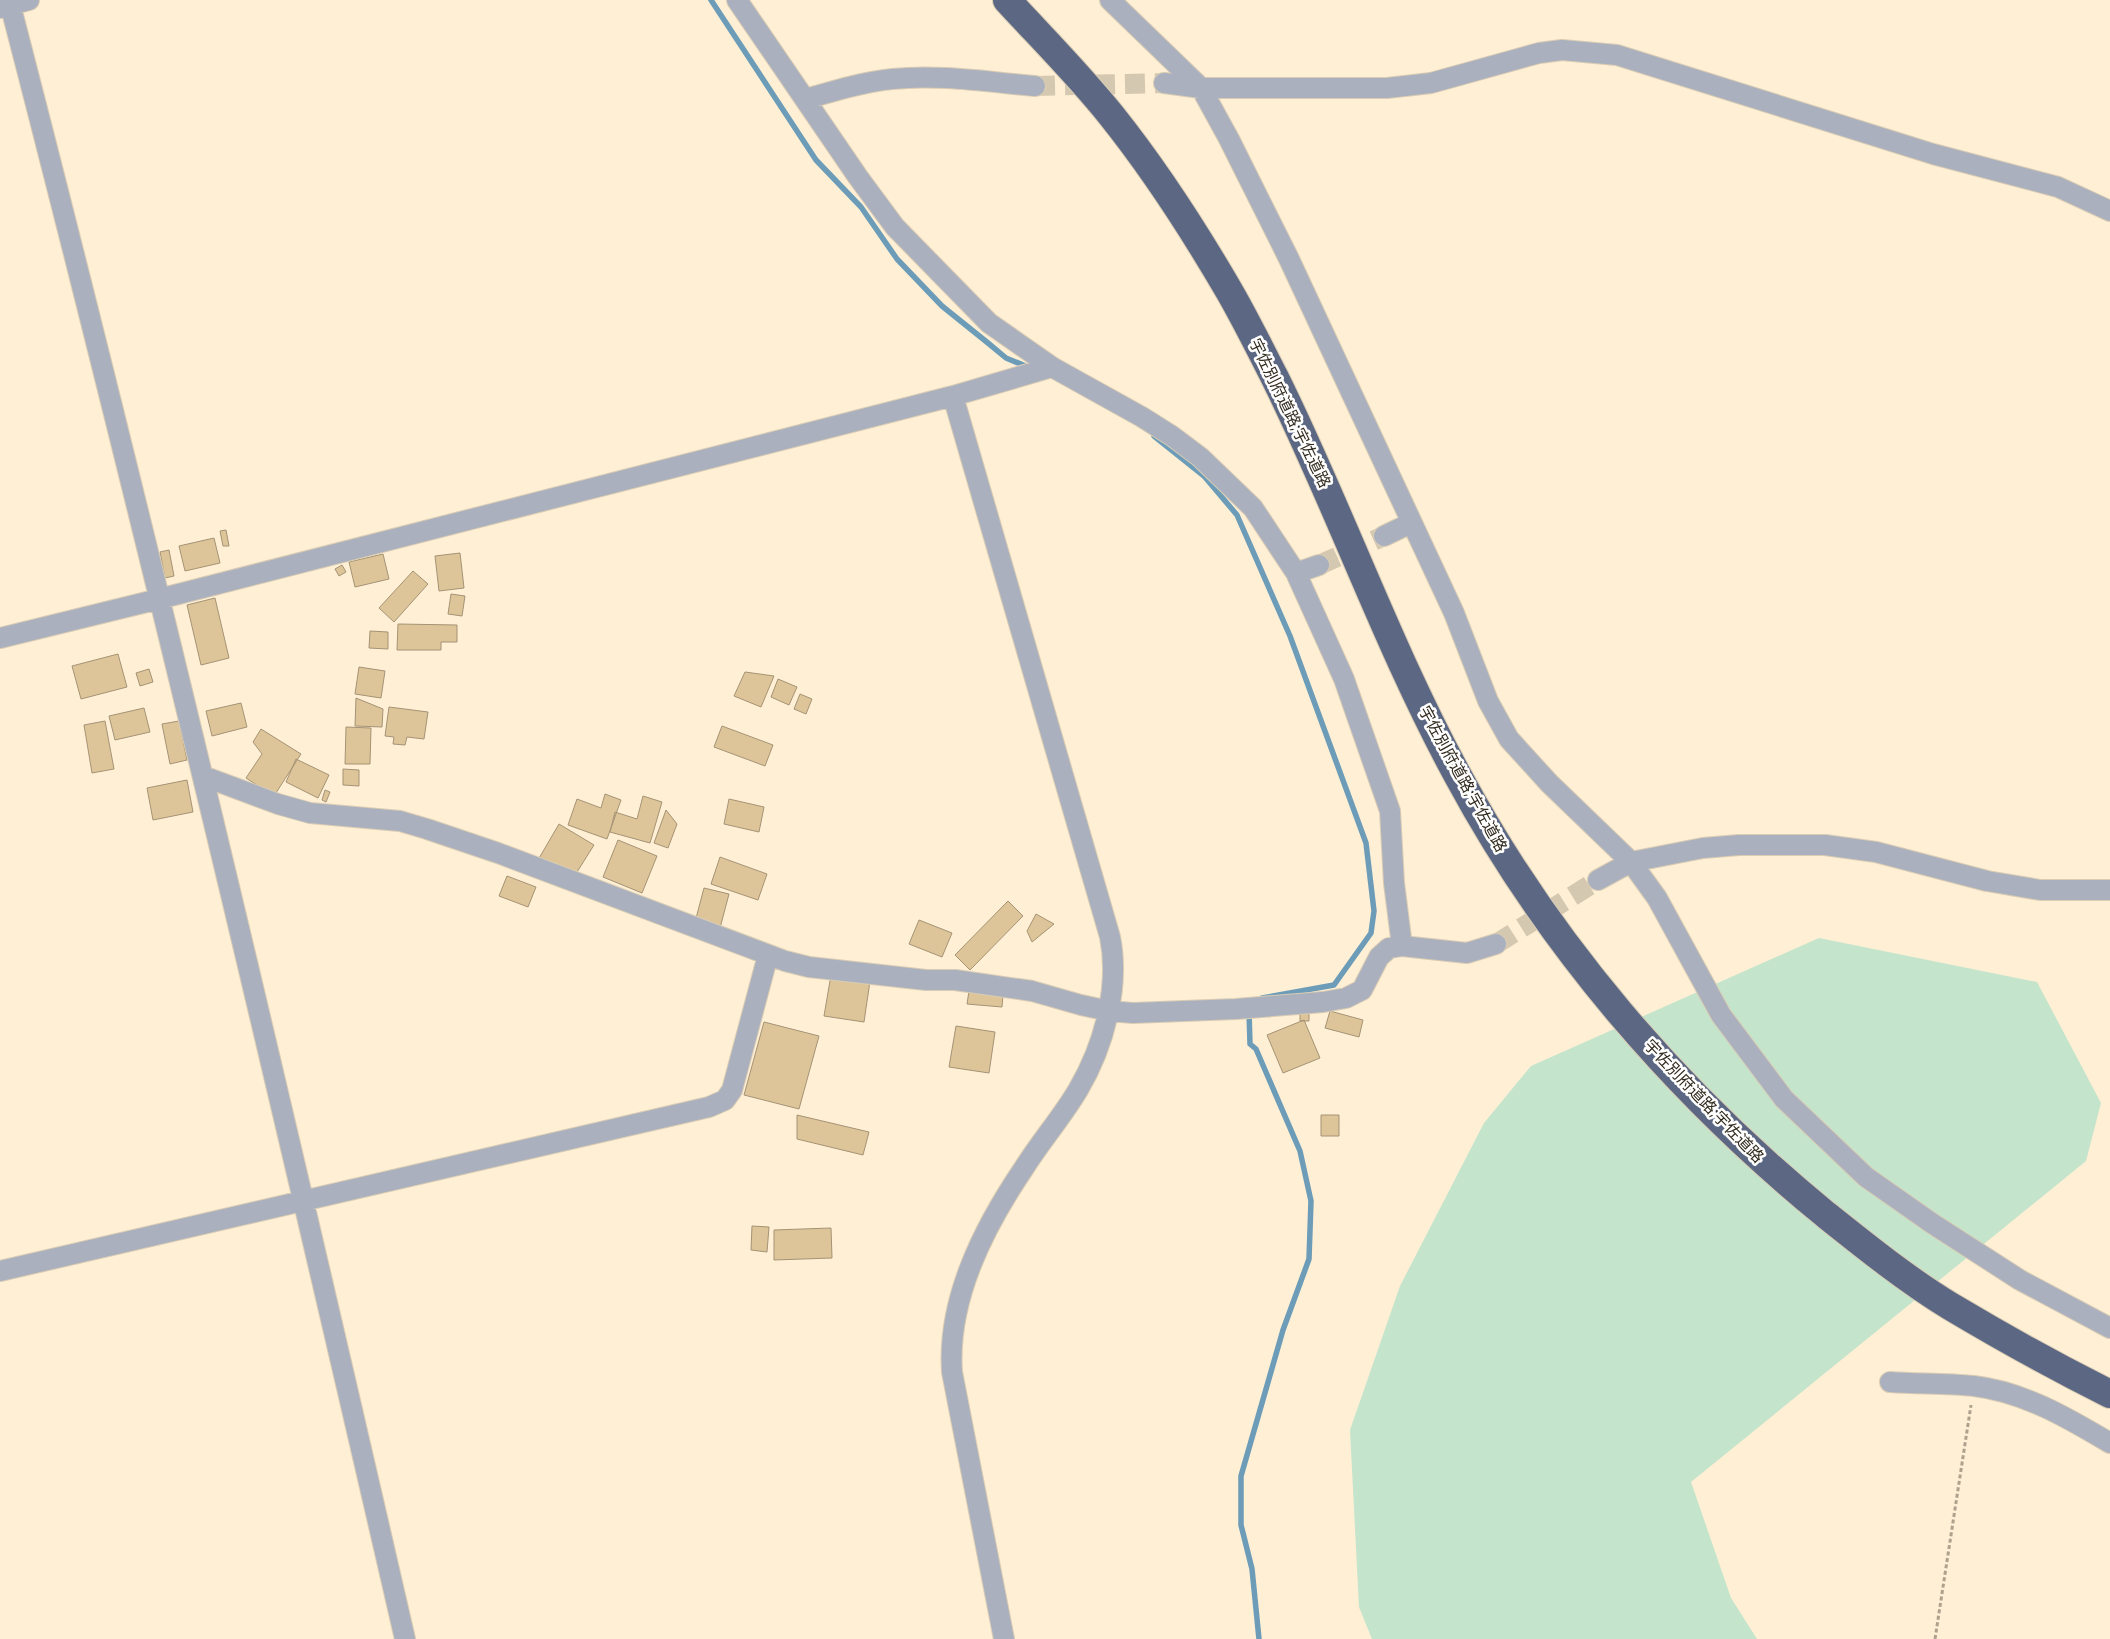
<svg xmlns="http://www.w3.org/2000/svg" width="2110" height="1639" viewBox="0 0 2110 1639" font-family="'DM Sans','Noto Sans JP',sans-serif">
	<style>
		.green { fill: #c4e4cc }
		.lines { fill: none; stroke-linecap: round; stroke-linejoin: round }
		.stream { stroke: #6c9cb7; stroke-width: 5.5 }
		.building { fill: #dec599; stroke: #a59375 }
		.minor-tunnel { stroke: #d5c8b0; stroke-width: 20; stroke-dasharray: 20 10; stroke-linecap: butt }
		.minor-casing { stroke: #d9ccb4; stroke-width: 22 }
		.highway-casing { stroke: #d9ccb4; stroke-width: 30 }
		.path { stroke: #aea28e; stroke-width: 3; stroke-dasharray: 4 2.5; stroke-linecap: butt }
		.minor { stroke: #aab0be; stroke-width: 20 }
		.highway { stroke: #5b6783; stroke-width: 28 }
		.labels { text-anchor: middle; dominant-baseline: central; stroke-width: 5; stroke-linejoin: round; paint-order: stroke }
		.street-label { font-size: 16px; fill: #312a1e; stroke: #fefefe }
	</style>
	<rect width="100%" height="100%" fill="#feefd5"/>
	<!-- green -->
	<path class="green" d="M1819,938l218,44 64,121 -15,58 -395,321 40,116 26,41h-385l-13,-32 -9,-177 50,-144 84,-163 47,-57z"/>
	<g class="lines">
		<!-- stream -->
		<path class="stream" d="M711,0l105,160 45,47 36,52 45,47 46,37 18,15 22,9
			M1154,436l50,40 33,39 53,121 76,207 8,68 -3,22 -37,52 -72,13
			M1249,1011l1,33 6,5 44,102 11,50 -2,58 -26,71 -42,146v49l11,44 7,70"/>
	</g>
	<!-- building -->
	<path class="building" d="M226,530l3,16h-6l-3,-15z
		M214,538l6,25 -35,8 -6,-25z
		M169,550l5,26 -9,2 -5,-26z
		M460,553l4,35 -25,3 -4,-35z
		M383,554l6,25 -34,8 -6,-25z
		M342,565l4,7 -7,4 -4,-7z
		M413,571l15,13 -34,38 -15,-14z
		M451,594l14,2 -3,20 -14,-2z
		M215,598l14,60 -28,7 -14,-60z
		M398,624l59,1v17h-16v8h-44z
		M370,631l18,1v17l-19,-1z
		M118,654l9,33 -46,12 -9,-33z
		M359,667l26,4 -4,27 -26,-4z
		M149,669l4,13 -13,4 -4,-13z
		M745,672l29,4 -13,31 -27,-11z
		M778,679l19,8 -8,18 -18,-8z
		M800,694l12,5 -6,15 -12,-5z
		M356,698l27,11 -1,18 -27,-1z
		M241,703l6,24 -35,9 -6,-25z
		M389,707l39,5 -4,27 -17,-2 -2,8 -12,-1 1,-7 -9,-1z
		M144,708l6,24 -35,8 -6,-24z
		M105,721l9,48 -22,4 -8,-48z
		M179,721l8,39 -17,4 -8,-40z
		M722,726l51,19 -8,21 -51,-19z
		M346,727l25,1 -1,36h-25z
		M261,729l40,25 -27,42 -28,-18 16,-24 -9,-12z
		M296,759l33,16 -11,23 -32,-16z
		M343,769l16,1v16l-16,-1z
		M187,780l6,32 -40,8 -6,-32z
		M325,790l5,2 -4,10 -4,-2z
		M605,794l16,6 -14,39 -39,-14 9,-26 24,9z
		M643,796l19,6 -12,41 -40,-11 5,-20 22,7z
		M729,799l35,8 -5,25 -35,-8z
		M666,810l11,14 -9,24 -14,-5z
		M559,824l35,21 -22,35 -34,-20z
		M618,840l39,16 -15,37 -39,-16z
		M720,857l47,17 -9,26 -47,-16z
		M507,876l29,11 -8,20 -29,-11z
		M704,888l25,6 -9,34 -25,-6z
		M1008,901l15,15 -53,54 -15,-15z
		M1036,914l18,10 -22,18 -5,-11z
		M919,920l33,13 -10,24 -33,-13z
		M831,975l39,6 -6,41 -40,-6z
		M969,991l34,4 -1,12 -35,-3z
		M1330,1011l33,9 -4,17 -34,-9z
		M1300,1013h9v8h-9z
		M1304,1020l16,38 -37,15 -16,-38z
		M764,1022l55,14 -20,73 -55,-14z
		M956,1026l39,6 -6,41 -40,-6z
		M797,1115l72,17 -6,23 -66,-16z
		M1321,1115h18v21h-18z
		M752,1226l17,1 -2,25 -16,-2z
		M831,1228l1,30 -58,2v-30z"/>
	<g class="lines">
		<!-- minor-tunnel -->
		<path class="minor-tunnel" d="M1035,86l129,-3
			M1319,565l65,-29
			M1496,944l102,-64"/>
		<defs>
			<path id="minor" d="M9,0c141,544 270,1091 396,1639
				M737,0l121,177 37,50 94,96 63,44 90,50 30,19 28,21 53,51 43,65 48,106 46,132 4,72 8,63
				M1110,0l91,88 28,51 60,120 165,354 34,88 21,38 40,44 82,79 26,36 64,117 63,84 82,78 67,47 87,56 90,48
				M0,8l29,-8
				M1164,83l37,5h186l44,-5 108,-30 23,-3 55,5 316,99 125,33 52,24
				M806,99c28,-8 57,-17 86,-20 47,-5 96,3 143,7
				M953,396l157,541c10,50 -6,109 -32,153 -16,27 -37,51 -54,78 -40,59 -77,131 -72,204l52,267
				M1384,536l27,-13
				M1296,573l23,-8
				M0,638l159,-39 794,-203 99,-29
				M203,776l75,28 32,9 90,8 27,8 71,24 287,108 24,6 117,13h29l77,11 49,14 28,6 24,2 103,-4 87,-7 23,-4 16,-8 17,-33 10,-9 13,-2 65,7 29,-9
				M1598,880l33,-18 72,-14 36,-3h86l51,7 111,29 53,9h70
				M0,1271l709,-164 16,-7 7,-10 36,-135
				M1890,1382c27,2 56,1 84,4 50,6 94,32 136,57"/>
			<path id="highway" d="M1007,0c35,38 72,75 104,115 44,55 82,114 117,174 17,29 32,60 47,89 65,131 113,270 183,398 91,169 219,317 367,438 40,32 81,65 125,92 52,31 106,61 160,88"/>
		</defs>
		<!-- minor casing -->
		<use href="#minor" class="minor-casing"/>
		<!-- highway casing -->
		<use href="#highway" class="highway-casing"/>
		<!-- path -->
		<path class="path" d="M1935,1639l36,-234"/>
		<!-- minor -->
		<use href="#minor" class="minor"/>
		<!-- highway -->
		<use href="#highway" class="highway"/>
	</g>
	<g class="labels">
		<!-- street labels -->
		<g class="street-label">
			<text transform="translate(1290 413) rotate(64)">宇佐別府道路;宇佐道路</text>
			<text transform="translate(1463 779) rotate(61)">宇佐別府道路;宇佐道路</text>
			<text transform="translate(1704 1101) rotate(46)">宇佐別府道路;宇佐道路</text>
		</g>
	</g>
</svg>
